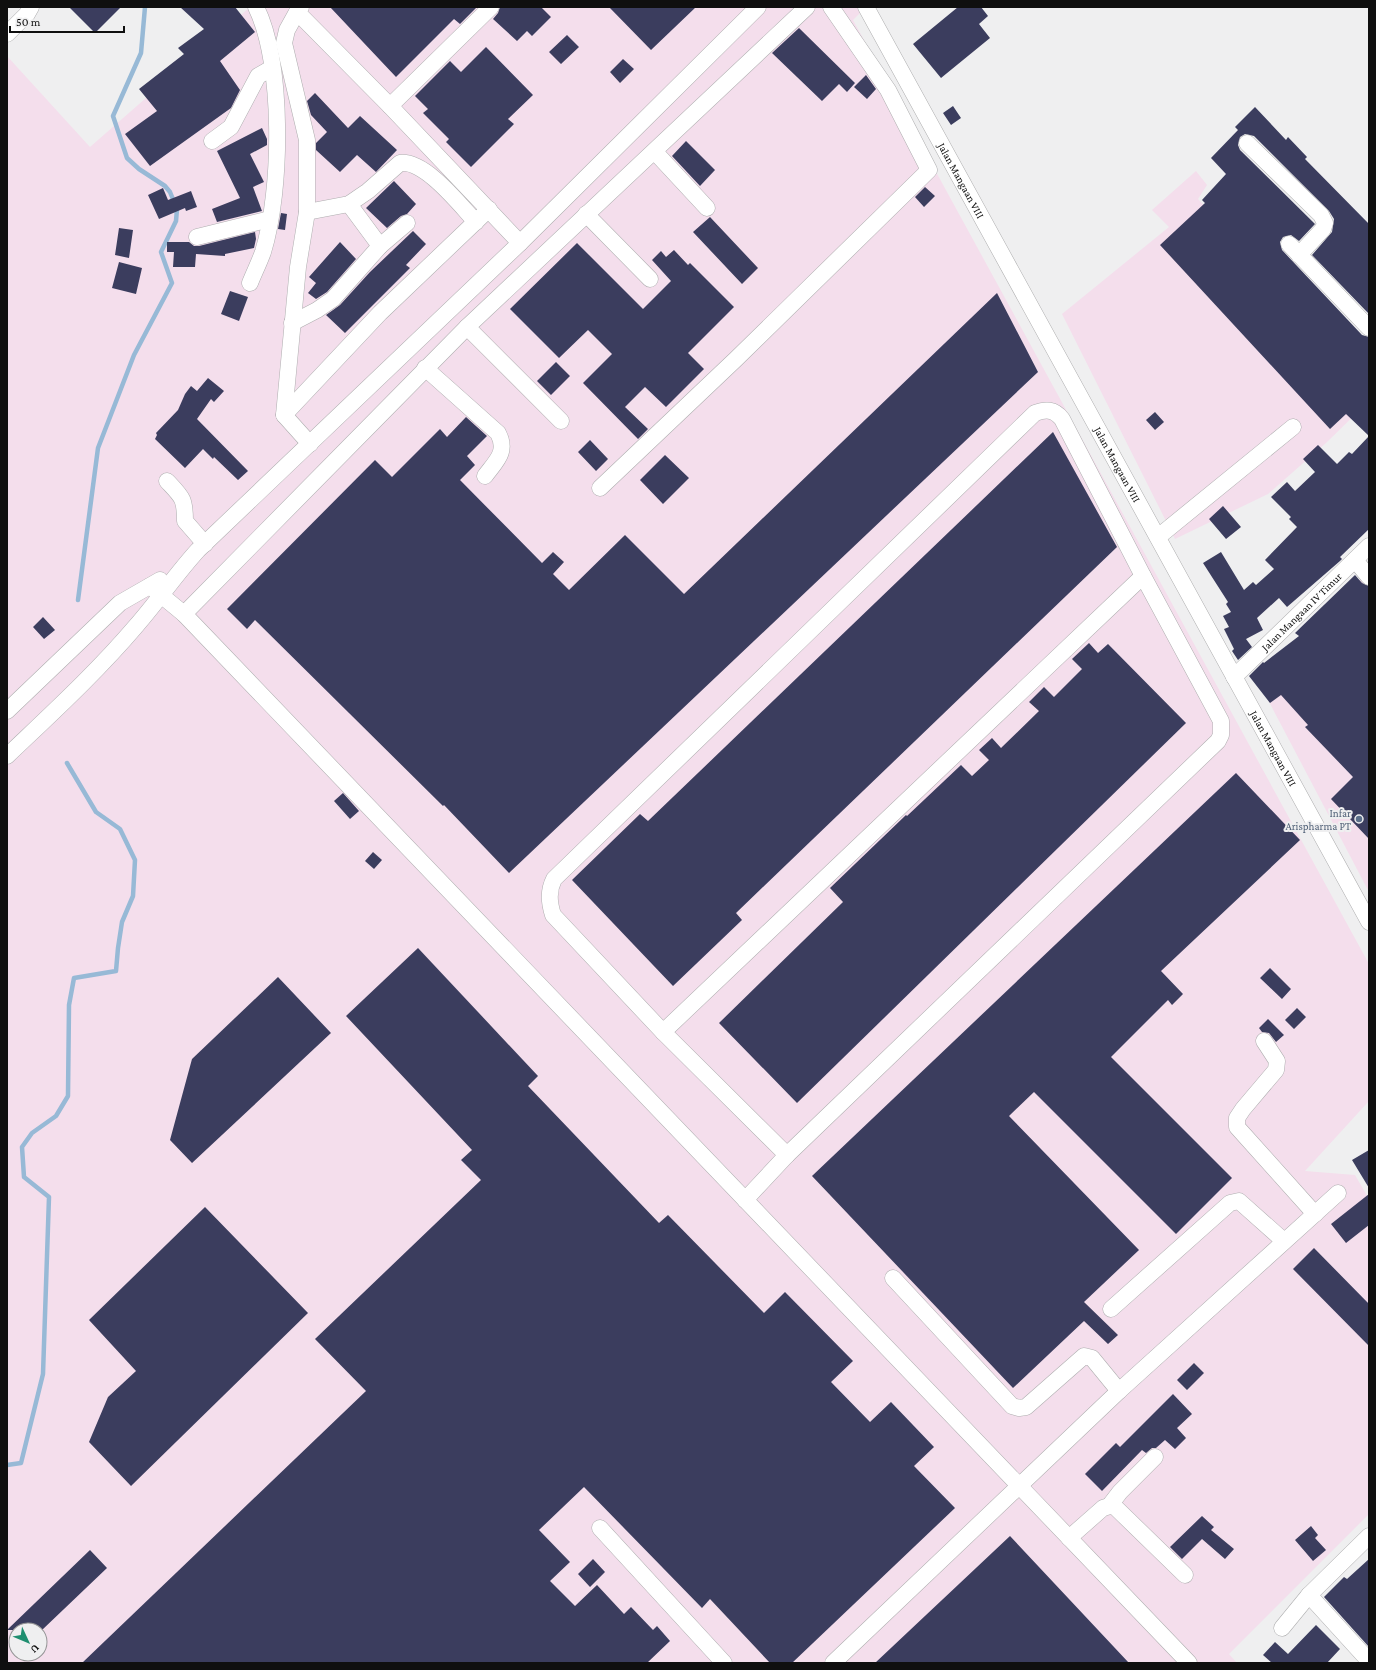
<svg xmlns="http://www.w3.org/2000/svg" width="1376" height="1670" viewBox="0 0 1376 1670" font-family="'Crimson Pro',serif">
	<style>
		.industrial { fill: #f4deec; fill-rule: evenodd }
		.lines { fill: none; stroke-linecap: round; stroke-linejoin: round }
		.stream { stroke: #97b9d6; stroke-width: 4.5 }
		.building { fill: #3b3d5e }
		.minor-casing { stroke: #aeaeaf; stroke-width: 17 }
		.minor { stroke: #fff; stroke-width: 16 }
		.service-dot { fill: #5c6f8a; stroke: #efeff0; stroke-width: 1.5 }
		.labels { text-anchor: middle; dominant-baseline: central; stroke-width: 4; stroke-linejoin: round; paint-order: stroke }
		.street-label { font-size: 11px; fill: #0f0f0f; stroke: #efeff0 }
		.service-label { font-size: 11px; fill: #4e5e75; stroke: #efeff0; text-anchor: end }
	</style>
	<rect width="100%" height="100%" fill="#efeff0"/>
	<!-- industrial -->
	<path class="industrial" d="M250,7h616l-13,13 516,944v137l-64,70 50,4 14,24v315l-140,140 8,9h-1230v-1607l83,91zM16,1630h24v24h-24z
		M1196,171l11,14 -9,14 171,180v22l-43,42 -58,51 -93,45 -113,-225 107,-87 -17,-17z
		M1369,571v321l-113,-215z"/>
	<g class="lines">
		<!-- stream -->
		<path class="stream" d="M78,600l20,-152 36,-93 38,-72 -11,-31 15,-31 1,-12 -7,-17 -5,-6 -26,-17 -12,-11 -14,-42 28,-63 4,-46
			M7,1465l14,-2 22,-89 6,-177 -25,-20 -2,-30 10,-14 24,-17 12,-20 1,-91 5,-27 42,-7 2,-23 4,-26 11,-26 2,-36 -15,-31 -24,-17 -29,-49"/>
	</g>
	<!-- building -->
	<path class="building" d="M69,7h52l-26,26z
		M180,7h55l20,25 -35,29 20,29 -9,18 -81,58 -25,-32 32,-23 -18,-22 45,-35 -6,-6 26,-19z
		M330,7h147l-17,17 -6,-5 -58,58z
		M500,7h41l10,10 -19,19 -5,-5 -10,10 -24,-22 5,-6z
		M609,7h87l-45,43z
		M958,7h23l7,9 -9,8 11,14 -49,40 -28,-34z
		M799,28l56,55 -8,9 -8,-8 -17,17 -50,-48z
		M567,35l12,12 -18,17 -12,-12z
		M486,47l47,48 -25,24 6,5 -43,43 -25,-25 3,-3 -26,-26 5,-4 -13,-13 35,-35 11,11z
		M623,59l11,10 -14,14 -10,-11z
		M866,75l10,14 -9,10 -13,-12z
		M315,93l33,35 12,-12 37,34 -21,22 -19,-17 -17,17 -24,-22v-7l11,-11 -16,-17 -4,-14z
		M953,106l8,12 -10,7 -8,-12z
		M1255,107l31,33 2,-3 19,20 -2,2 64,65v90l-57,-59 20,-23 2,-13 -5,-8 -75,-75 -9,-2 -5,3 -2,8 2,5 75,74 -16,17 -8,-6 -8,2 -3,5 2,8 80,85 7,2v192l-29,28 2,2 -2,2 -53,46 -8,-9 -22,20 6,12 -17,9 6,8 -14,13 -6,-9 2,-2 -10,-20 5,-2 -6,-11 8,-4 -5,-8 2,-2 -25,-39 18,-11 23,38 9,-8 3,3 18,-16 -9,-9 32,-33 -8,-8 2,-2 -20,-20 16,-15 8,9 20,-19 -12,-13 15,-14 19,19 12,-12 3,2 17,-18 -23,-22 -16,15 -170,-184 45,-42 -3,-3 24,-26 -15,-16 27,-28 -3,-3z
		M262,128l5,11v6l-17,9 14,28 -11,5 9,24 -45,11 -5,-13 28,-11 -23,-47z
		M686,141l29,29 -15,16 -28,-30z
		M394,181l22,23 -9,10 -6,2 -14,12 -21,-20z
		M925,187l10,9 -11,11 -9,-10z
		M163,188l5,12 23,-9 6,16 -11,4 -1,-3 -26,11 -11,-24z
		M281,213l6,1 -2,16 -7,-1z
		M710,217l48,51 -16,16 -49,-52z
		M119,228l14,2 -4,28 -14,-3z
		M413,231l13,13 -20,21 4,3 -65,65 -19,-18 14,-10 30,-33z
		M255,232l1,7 -2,9 -29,6v2l-29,-2 -1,13h-22l1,-15h-7v-10h22l5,4h5z
		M340,242l16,17 -29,33 -11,7 -8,-6 8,-10 -7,-6z
		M577,243l66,66 28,-28 -19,-21 9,-9 5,6 8,-7 14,15 2,-2 44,44 -46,46 16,16 -38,38 -21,-20 -20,20 23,22 -10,10 -55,-56 29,-29 -24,-24 -29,28 -49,-49z
		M119,262l23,6 -6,26 -24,-6z
		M230,291l18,6 -9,24 -18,-7z
		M997,293l41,79 -529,501 -65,-68 -1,1 -188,-186 -8,9 -20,-20 148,-149 17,17 48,-48 7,8 19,-20 21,19 -20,20 8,9 -15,15 82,83 11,-11 11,10 -11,12 16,16 56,-55 59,59z
		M556,362l14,14 -19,19 -14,-14z
		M208,378l16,13 -10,11 -3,-3 -14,20 51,52 -10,9 -24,-23 -1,2 -10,-10 -18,19 -30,-29 2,-4 -1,-2 22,-23 7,-16 6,-8 6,5z
		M1155,412l9,10 -9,8 -9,-10z
		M1053,432l64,115 -381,366 6,7 -69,66 -101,-106 68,-66 8,7z
		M590,440l18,19 -12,12 -18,-19z
		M665,455l24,23 -26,26 -23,-24z
		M1223,506l18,21 -15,12 -17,-20z
		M1355,575l7,8 7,3v253l-38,-40 22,-22 -48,-50 3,-2 -27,-30 -11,8 -21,-27 14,-14 1,1 35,-27 -4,-3z
		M43,617l12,13 -11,9 -11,-12z
		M1089,643l9,10 10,-9 78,79 -389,380 -78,-80 124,-121 -13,-14 76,-73 1,1 54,-51 11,11 17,-16 -10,-10 13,-12 9,10 38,-37 -10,-9 15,-15 10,10 28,-28 -10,-10z
		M1236,773l64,67 -139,131 22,23 -11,11 -4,-5 -57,57 121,121 -56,56 -142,-142 -25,24 130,134 -55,52 34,33 -10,9 -24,-23 -71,67 -201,-212z
		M343,793l16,18 -9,8 -16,-18z
		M373,852l9,8 -8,9 -9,-8z
		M418,948l120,128 -10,10 131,137 9,-8 96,98 21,-21 68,69 -22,21 39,40 21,-20 43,45 -20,19 41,42 -163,155h-22l-60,-64 -8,9 -118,-121 -45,43 31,32 -20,19 25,25 22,-21 27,29 7,-7 22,23 4,-4 13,15 -23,22h-565l284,-272 -51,-52 166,-159 -20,-20 11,-10 -126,-134z
		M1270,968l21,21 -9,10 -22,-21z
		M278,977l53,56 -139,130 -22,-23 22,-81z
		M1297,1008l9,9 -12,12 -9,-9z
		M1268,1019l16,16 -8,7 -7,-9 -7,-1 -3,-4z
		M1369,1150v38l-17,-28z
		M1369,1194v31l-23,18 -15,-19z
		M205,1207l103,106 -177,173 -42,-44 19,-45 28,-26 -47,-51z
		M1314,1248l55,56v42l-76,-77z
		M1194,1363l10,10 -17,17 -10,-10z
		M1173,1394l19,20 -15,14 9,10 -11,11 -10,-9 -9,8h-4l-6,5 -4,-3 -40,41 -17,-17 31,-31 4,4z
		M1202,1516l12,11 -3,3 23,19 -9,10 -23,-20 -20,20 -12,-12z
		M1311,1526l7,9 -3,3 11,12 -13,11 -18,-21z
		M1010,1536l119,127h-254z
		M90,1550l17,18 -65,62h-35z
		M593,1559l12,13 -15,15 -12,-13z
		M1369,1559v88l-45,-50 20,-20 3,2z
		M1316,1625l24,24 -13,14h-55l-9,-8 12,-13 13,12z"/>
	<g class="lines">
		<defs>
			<g id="minor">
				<path d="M301,7l-4,5 93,94 130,137"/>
				<path id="s1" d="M866,7l503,915"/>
				<path d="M297,12l-10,18 -3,13 23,97v72l-9,55 -14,148 26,29"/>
				<path d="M7,34l20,-20 4,-7"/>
				<path d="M390,106l101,-99"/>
				<path d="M212,141l19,-14 27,-51 14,-8"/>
				<path d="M1247,143l74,72 4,8 -2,6 -24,26"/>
				<path d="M655,152l52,56"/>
				<path d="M307,212l42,-8 19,-13 32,-28c25,-3 59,41 76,59"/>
				<path d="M586,214l64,65"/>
				<path d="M197,237l73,-18"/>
				<path d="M1289,244l80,84"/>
				<path d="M380,246l27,-23"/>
				<path d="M250,283c4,-10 9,-20 13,-31 19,-61 21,-188 -7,-245"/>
				<path d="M292,323l25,-13 16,-11 47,-53 -31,-42"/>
				<path d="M425,368l73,65c10,19 -2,28 -13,43"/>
				<path d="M284,415l96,-102 109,-104"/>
				<path d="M561,421l-94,-94 340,-320"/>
				<path d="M167,481c15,16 18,17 18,40l20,23"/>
				<path d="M600,488l136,-129 193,-189 -41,-80 -57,-83"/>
				<path d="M1158,537l135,-110"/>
				<path d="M1355,560l14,17"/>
				<path d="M150,586l34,28 1005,1049"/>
				<path d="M184,614l283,-287"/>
				<path id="s2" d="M1234,677l135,-131"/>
				<path d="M7,711l113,-108 40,-23"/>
				<path d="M7,756c44,-42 89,-83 129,-130 22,-25 40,-52 62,-76l322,-307 238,-236"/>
				<path d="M663,1032l-110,-117c-4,-13 -5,-24 1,-36l481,-466c11,-4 19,-4 27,6l81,157 78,145v14l-3,6 -431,414 -42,45"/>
				<path d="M1264,1041l13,20 -1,9 -33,39 -6,9v9l78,87"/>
				<path d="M787,1155l-124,-123 480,-456"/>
				<path d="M893,1278l119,128 7,2 7,-1 58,-51 8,2 27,33"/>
				<path d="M1111,1309l119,-106 9,-2 45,40"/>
				<path d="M1110,1505l10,-13 35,-35"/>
				<path d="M600,1528l124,135"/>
				<path d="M1069,1538l34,-30 10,-3 72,70"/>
				<path d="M1309,1595l60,66"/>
				<path d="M1282,1628l27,-33 60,-59"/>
				<path d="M833,1663l286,-272 219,-198"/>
			</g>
		</defs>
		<!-- minor casing -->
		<use href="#minor" class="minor-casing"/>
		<!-- minor -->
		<use href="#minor" class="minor"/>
	</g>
	<!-- markers -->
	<circle class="service-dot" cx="1359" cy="819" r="4"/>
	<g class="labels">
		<!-- street labels -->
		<g class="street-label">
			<text stroke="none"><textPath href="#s1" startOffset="198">Jalan Mangaan VIII</textPath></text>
			<text stroke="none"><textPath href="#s1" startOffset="522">Jalan Mangaan VIII</textPath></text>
			<text stroke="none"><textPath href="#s2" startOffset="94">Jalan Mangaan IV Timur</textPath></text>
			<text stroke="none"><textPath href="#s1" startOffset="846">Jalan Mangaan VIII</textPath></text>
		</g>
		<!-- service labels -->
		<g class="service-label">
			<text x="1351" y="813">Infar<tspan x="1351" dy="13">Arispharma PT</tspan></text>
		</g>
	</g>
	<!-- border -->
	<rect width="1376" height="1670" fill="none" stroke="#0f0f0f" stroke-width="16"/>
	<!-- north arrow -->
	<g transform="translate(28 1642) rotate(134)"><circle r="19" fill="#efeff0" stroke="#959596"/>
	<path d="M0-3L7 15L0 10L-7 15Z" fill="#1e8e6f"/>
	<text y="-6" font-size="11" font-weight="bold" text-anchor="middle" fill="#0f0f0f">U</text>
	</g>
	<!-- scale -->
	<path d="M10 26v6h114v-6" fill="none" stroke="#0f0f0f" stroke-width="2"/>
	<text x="16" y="26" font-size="12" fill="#0f0f0f" stroke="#efeff0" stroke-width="3" paint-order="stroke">50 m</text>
</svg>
